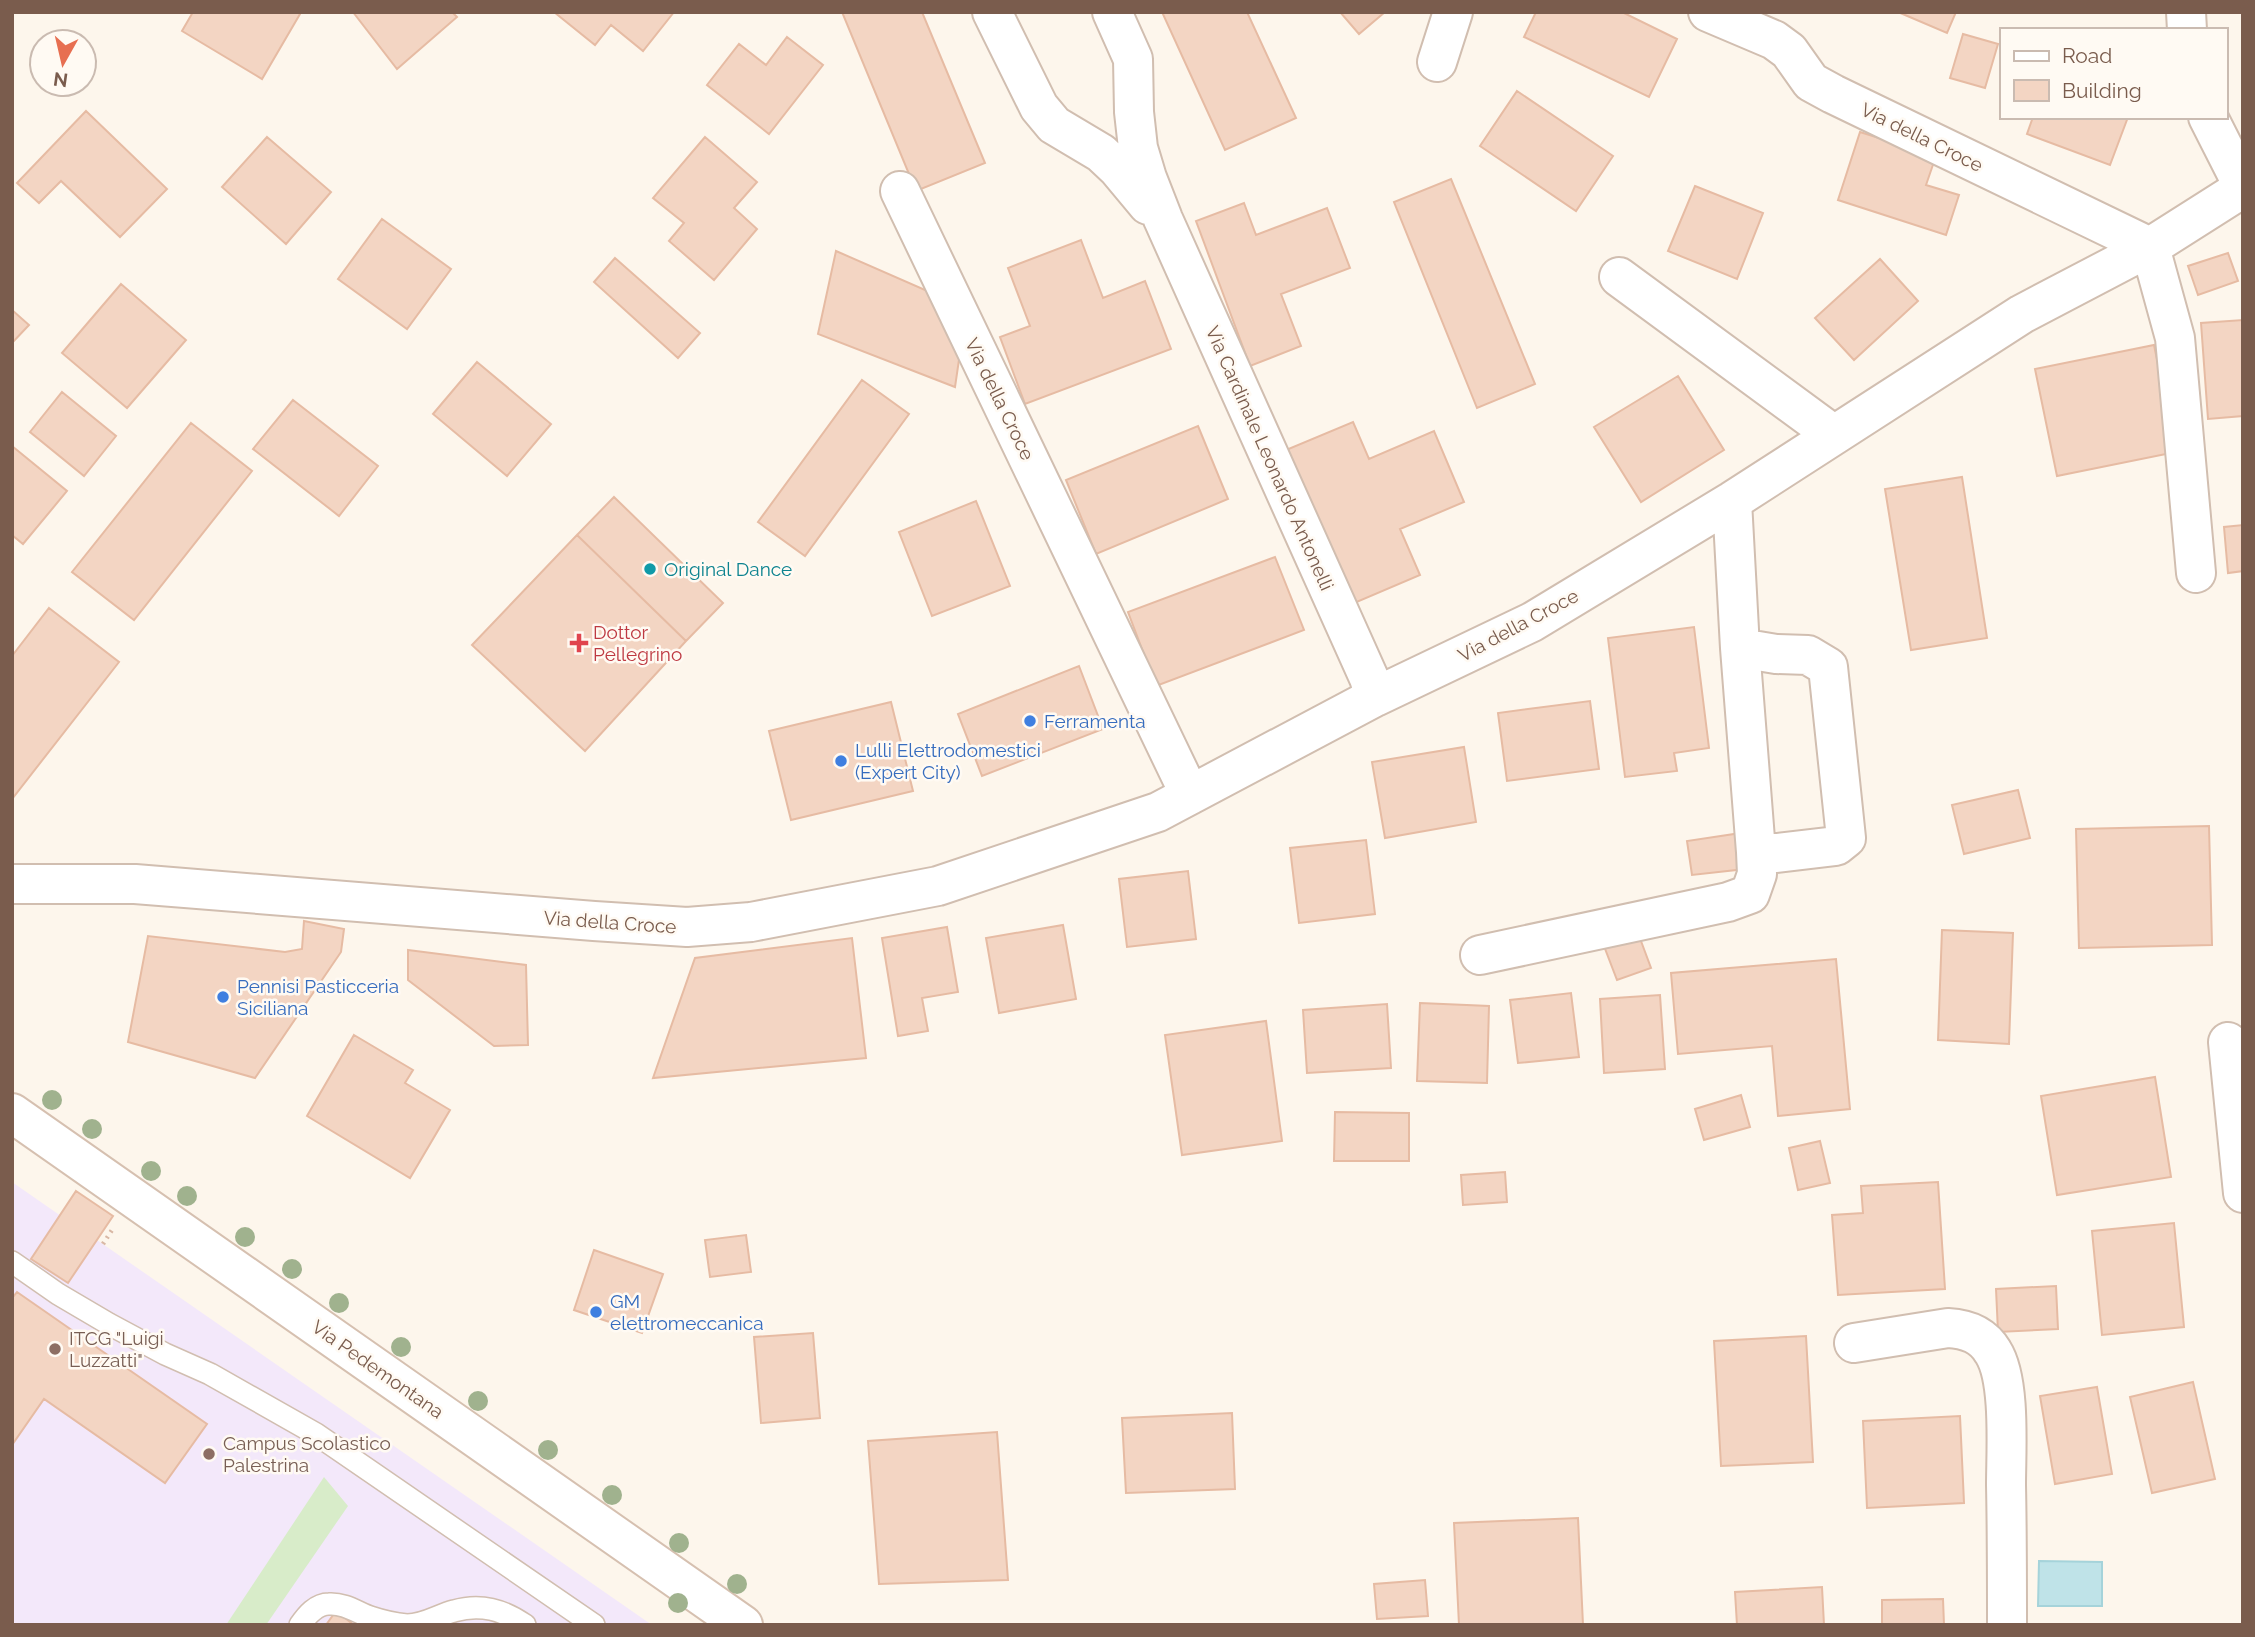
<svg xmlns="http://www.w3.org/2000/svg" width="2255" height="1637" viewBox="0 0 2255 1637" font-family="Raleway,sans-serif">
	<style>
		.education { fill: #f3e8fa }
		.green { fill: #d8ecc9 }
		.water { fill: #bfe3e8; stroke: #a5d3da; stroke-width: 2 }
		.building { fill: #f3d5c3; stroke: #e6bba3; stroke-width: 2 }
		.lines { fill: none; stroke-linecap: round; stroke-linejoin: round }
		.lane-casing { stroke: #d1beb0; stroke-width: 24 }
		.street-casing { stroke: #d1beb0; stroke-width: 42 }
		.secondary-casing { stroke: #d6c0b0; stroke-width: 42 }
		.path { stroke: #d9b8a5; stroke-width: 4.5; stroke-dasharray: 2 5; stroke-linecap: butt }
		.lane { stroke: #fff; stroke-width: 21 }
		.street { stroke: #fff; stroke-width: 38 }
		.secondary { stroke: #fff; stroke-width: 38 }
		.tree { fill: #a0b28e }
		.culture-dot { fill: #0f9aa8; stroke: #fffaf3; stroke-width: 2.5 }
		.health-dot { fill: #e0444e; stroke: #fffaf3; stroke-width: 2.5 }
		.shop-dot { fill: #3f7fe0; stroke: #fffaf3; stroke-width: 2.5 }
		.education-dot { fill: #8d6e63; stroke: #fffaf3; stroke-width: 2.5 }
		.labels { text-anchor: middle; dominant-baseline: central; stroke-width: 5; stroke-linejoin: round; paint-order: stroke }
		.street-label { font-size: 19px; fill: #7a5c4d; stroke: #fffaf3 }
		.culture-label { font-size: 19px; fill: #0d838f; stroke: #fffaf3; text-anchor: start }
		.health-label { font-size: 19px; fill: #be3a42; stroke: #fffaf3; text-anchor: start }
		.shop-label { font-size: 19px; fill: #366cbe; stroke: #fffaf3; text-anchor: start }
		.education-label { font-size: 19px; fill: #785e54; stroke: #fffaf3; text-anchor: start }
	</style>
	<rect width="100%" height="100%" fill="#fdf6ec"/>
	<!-- education -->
	<path class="education" d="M12,1182l49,34 -29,44 36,23 29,-43 555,385h-640z"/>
	<!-- green -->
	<path class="green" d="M324,1477l24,29 -82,119h-40z"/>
	<!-- water -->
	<path class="water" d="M2039,1561l63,1v44h-64z"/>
	<!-- building -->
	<path class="building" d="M193,12h104l3,2 -38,65 -80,-48z
		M353,12h99l5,5 -60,52z
		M554,12h120l-31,39 -32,-26 -16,20z
		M842,12h80l63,151 -69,28z
		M1162,12h85l49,106 -71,32z
		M1340,12h45l-26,22z
		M1536,12h86l55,27 -28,58 -125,-60z
		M1898,12h58l-9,21z
		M1963,34l35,10 -13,44 -35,-10z
		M787,37l36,28 -54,69 -62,-49 32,-41 27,21z
		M1517,91l96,65 -37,55 -96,-65z
		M86,111l81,78 -47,48 -59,-56 -22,22 -22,-20z
		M2033,117h95l-18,48 -83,-31z
		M1860,132l76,24 -10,29 33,10 -13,40 -108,-35z
		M267,137l64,55 -45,52 -64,-57z
		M705,137l52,45 -23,26 23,21 -43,51 -45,-39 15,-18 -31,-25z
		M1451,179l84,205 -58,24 -83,-206z
		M1695,186l68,27 -26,66 -69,-28z
		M1244,203l12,32 71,-27 23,60 -69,26 20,52 -51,20 -54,-145z
		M382,219l69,50 -44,60 -69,-50z
		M1081,240l22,58 42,-17 26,68 -146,55 -25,-67 30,-11 -22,-58z
		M836,251l96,42 28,60 -5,34 -137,-53z
		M2228,253l10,28 -40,14 -10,-29z
		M615,258l85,75 -22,25 -84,-76z
		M1880,259l38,42 -64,59 -39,-42z
		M121,284l65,56 -59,68 -65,-55z
		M12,310l17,15 -17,18z
		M2243,320v96l-35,3 -7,-96z
		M2154,345l22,107 -119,24 -22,-107z
		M477,362l74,62 -44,52 -74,-62z
		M1678,376l46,74 -83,52 -47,-75z
		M862,380l47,34 -104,142 -47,-34z
		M62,392l54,44 -32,40 -54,-44z
		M293,400l85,66 -39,50 -86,-67z
		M1353,422l16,37 65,-28 30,71 -64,27 20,46 -68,29 -66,-154z
		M191,423l61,48 -118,149 -62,-48z
		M1198,426l30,73 -132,55 -30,-74z
		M12,446l55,45 -44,53 -11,-9z
		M1962,477l25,161 -76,12 -26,-161z
		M614,497l109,106 -37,38 -109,-106z
		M976,501l34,85 -78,30 -33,-84z
		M2243,525v46l-15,2 -4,-46z
		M577,535l109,106 -101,110 -113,-106z
		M1275,557l29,73 -148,56 -28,-74z
		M49,608l70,54 -107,137v-143z
		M1694,627l15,121 -35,5 3,18 -52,6 -17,-139z
		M1079,666l24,63 -121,47 -24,-62z
		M1590,701l9,68 -92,12 -9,-68z
		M891,702l22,89 -122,29 -22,-89z
		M1464,747l12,75 -91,16 -13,-76z
		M2018,790l12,48 -66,16 -12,-49z
		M2209,826l3,119 -133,3 -3,-119z
		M1741,833l4,36 -53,6 -5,-34z
		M1366,840l9,74 -76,9 -9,-75z
		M1188,871l8,68 -69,8 -8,-68z
		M304,921l40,8 -3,23 -86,126 -127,-36 20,-106 137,16 17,-3z
		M1063,925l13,74 -77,14 -13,-75z
		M947,927l11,65 -36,6 6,33 -30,5 -16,-98z
		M1942,930l71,3 -4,111 -71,-4z
		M1638,933l13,35 -34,12 -13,-34z
		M852,938l14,120 -213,20 42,-120z
		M408,950l118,15 2,80 -34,1 -86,-66z
		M1836,959l14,150 -72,7 -6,-70 -94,8 -7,-81z
		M1571,993l8,64 -61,6 -8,-63z
		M1660,995l5,74 -61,4 -4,-74z
		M1420,1003l69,3 -2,77 -70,-2z
		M1387,1004l4,64 -84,5 -4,-63z
		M1266,1021l16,120 -100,14 -17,-120z
		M354,1035l59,35 -8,13 45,27 -40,68 -103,-62z
		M2155,1077l16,100 -114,18 -16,-99z
		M1741,1095l9,32 -46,13 -9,-31z
		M1335,1112l74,1v48h-75z
		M1820,1141l10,42 -32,7 -9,-42z
		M1505,1172l2,30 -44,3 -2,-30z
		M1938,1182l7,107 -107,6 -6,-80 31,-2 -2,-27z
		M76,1191l37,25 -45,67 -37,-24z
		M2174,1223l10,104 -82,8 -10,-104z
		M746,1235l5,37 -41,5 -5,-37z
		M594,1250l69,24 -21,59 -68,-23z
		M2056,1286l2,43 -60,3 -2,-43z
		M17,1292l190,132 -42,59 -121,-84 -32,46v-147z
		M813,1333l7,85 -59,5 -7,-86z
		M1806,1336l7,126 -92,4 -7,-125z
		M2193,1382l22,97 -63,14 -22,-96z
		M2097,1387l15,87 -57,10 -15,-88z
		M1232,1413l3,76 -109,4 -4,-75z
		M1960,1416l4,87 -97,5 -4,-87z
		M997,1432l11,148 -129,4 -11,-143z
		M1578,1518l5,107h-124l-5,-102z
		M1425,1580l3,36 -51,3 -3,-35z
		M1822,1587l2,38h-87l-2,-33z
		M1943,1599l1,26h-62v-25z
		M336,1611l18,14h-28z"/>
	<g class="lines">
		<defs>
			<path id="lane" d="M12,1262l46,32 51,30 56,30 45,20 106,60 278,191
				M300,1625c7,-10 16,-21 29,-21 15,-1 28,8 41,13 12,4 25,7 37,8 18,0 31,-10 47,-14 27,-8 49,-1 71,14"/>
			<path id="street" d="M992,12l47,95 15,18 47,28 17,16 30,36
				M1112,12l21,47 1,53 4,36 9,30 16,41 206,459 6,19
				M1708,12l66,28 15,11 22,31 22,12 317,153 25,91 21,235
				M2186,12l1,18
				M1437,62l16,-50
				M2208,117l35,69
				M900,191l290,604
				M1619,277l215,158
				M1740,648l36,6 32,1 20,12 18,171 -10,8 -59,7 -21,-1
				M12,884h123l459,37 93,6 64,-5 187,-36 220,-74 217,-115 157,-75 200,-121 290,-187 128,-67 93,-59
				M1480,955l248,-53 22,-8 7,-20 -1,-22 -16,-204 -8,-147
				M2228,1042l15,151
				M1854,1343l94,-15c19,1 35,7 45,24 18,28 13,99 13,133 1,46 1,93 1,140"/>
			<path id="secondary" d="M12,1113l731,512"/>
		</defs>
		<!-- lane casing -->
		<use href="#lane" class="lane-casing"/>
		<!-- street casing -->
		<use href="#street" class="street-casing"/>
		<!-- secondary casing -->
		<use href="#secondary" class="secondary-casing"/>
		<!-- path -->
		<path class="path" d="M103,1244l9,-14"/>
		<!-- lane -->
		<use href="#lane" class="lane"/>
		<!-- street -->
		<use href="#street" class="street"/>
		<!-- secondary -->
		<use href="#secondary" class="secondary"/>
	</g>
	<!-- trees -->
	<g class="tree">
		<circle cx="52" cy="1100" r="10"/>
		<circle cx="92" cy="1129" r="10"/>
		<circle cx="151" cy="1171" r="10"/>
		<circle cx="187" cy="1196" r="10"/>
		<circle cx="245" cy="1237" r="10"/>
		<circle cx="292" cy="1269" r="10"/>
		<circle cx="339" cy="1303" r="10"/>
		<circle cx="401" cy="1347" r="10"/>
		<circle cx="478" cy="1401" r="10"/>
		<circle cx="548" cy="1450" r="10"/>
		<circle cx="612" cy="1495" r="10"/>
		<circle cx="679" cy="1543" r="10"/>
		<circle cx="737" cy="1584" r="10"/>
		<circle cx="678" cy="1603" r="10"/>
	</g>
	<!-- markers -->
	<circle class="culture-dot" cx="650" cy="569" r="7"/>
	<path class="health-dot" d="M575.5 632.5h7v7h7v7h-7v7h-7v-7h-7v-7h7z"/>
	<g class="shop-dot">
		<circle cx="1030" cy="721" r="7"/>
		<circle cx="841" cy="761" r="7"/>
		<circle cx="223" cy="997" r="7"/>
		<circle cx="596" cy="1312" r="7"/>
	</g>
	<g class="education-dot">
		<circle cx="55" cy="1349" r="7"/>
		<circle cx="209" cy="1454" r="7"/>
	</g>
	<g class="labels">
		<!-- street labels -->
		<g class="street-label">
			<text transform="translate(1922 137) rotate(26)">Via della Croce</text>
			<text transform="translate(1000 399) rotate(64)">Via della Croce</text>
			<text transform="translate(1270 458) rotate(66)">Via Cardinale Leonardo Antonelli</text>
			<text transform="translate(1518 625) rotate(-28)">Via della Croce</text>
			<text transform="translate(610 922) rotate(4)">Via della Croce</text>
			<text transform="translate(378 1369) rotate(35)">Via Pedemontana</text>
		</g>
		<!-- culture labels -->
		<g class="culture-label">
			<text x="664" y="569">Original Dance</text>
		</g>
		<!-- health labels -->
		<g class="health-label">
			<text x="593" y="632">Dottor<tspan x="593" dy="22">Pellegrino</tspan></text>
		</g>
		<!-- shop labels -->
		<g class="shop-label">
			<text x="1044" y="721">Ferramenta</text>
			<text x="855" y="750">Lulli Elettrodomestici<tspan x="855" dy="22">(Expert City)</tspan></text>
			<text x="237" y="986">Pennisi Pasticceria<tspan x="237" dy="22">Siciliana</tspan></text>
			<text x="610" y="1301">GM<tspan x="610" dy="22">elettromeccanica</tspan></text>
		</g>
		<!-- education labels -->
		<g class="education-label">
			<text x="69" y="1338">ITCG "Luigi<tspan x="69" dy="22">Luzzatti"</tspan></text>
			<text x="223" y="1443">Campus Scolastico<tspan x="223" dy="22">Palestrina</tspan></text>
		</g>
	</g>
	<!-- border -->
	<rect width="2255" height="1637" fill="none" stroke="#7a5c4d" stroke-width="28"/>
	<!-- legend -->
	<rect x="2000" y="28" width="228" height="91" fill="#fffaf3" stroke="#cabbb1" stroke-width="2"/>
	<rect x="2014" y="51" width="35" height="10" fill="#ffffff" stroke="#cabbb1" stroke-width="2"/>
	<text x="2062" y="63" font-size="21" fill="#7a5c4d">Road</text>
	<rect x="2014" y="80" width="35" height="21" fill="#f3d5c3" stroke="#cabbb1" stroke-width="2"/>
	<text x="2062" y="98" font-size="21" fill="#7a5c4d">Building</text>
	<!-- north arrow -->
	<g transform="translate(63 63) rotate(188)"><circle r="33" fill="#fffaf3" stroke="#cabbb1" stroke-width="2"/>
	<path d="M0-5L12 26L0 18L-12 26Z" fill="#e76f51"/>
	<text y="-10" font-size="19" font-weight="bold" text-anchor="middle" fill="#7a5c4d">N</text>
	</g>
</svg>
